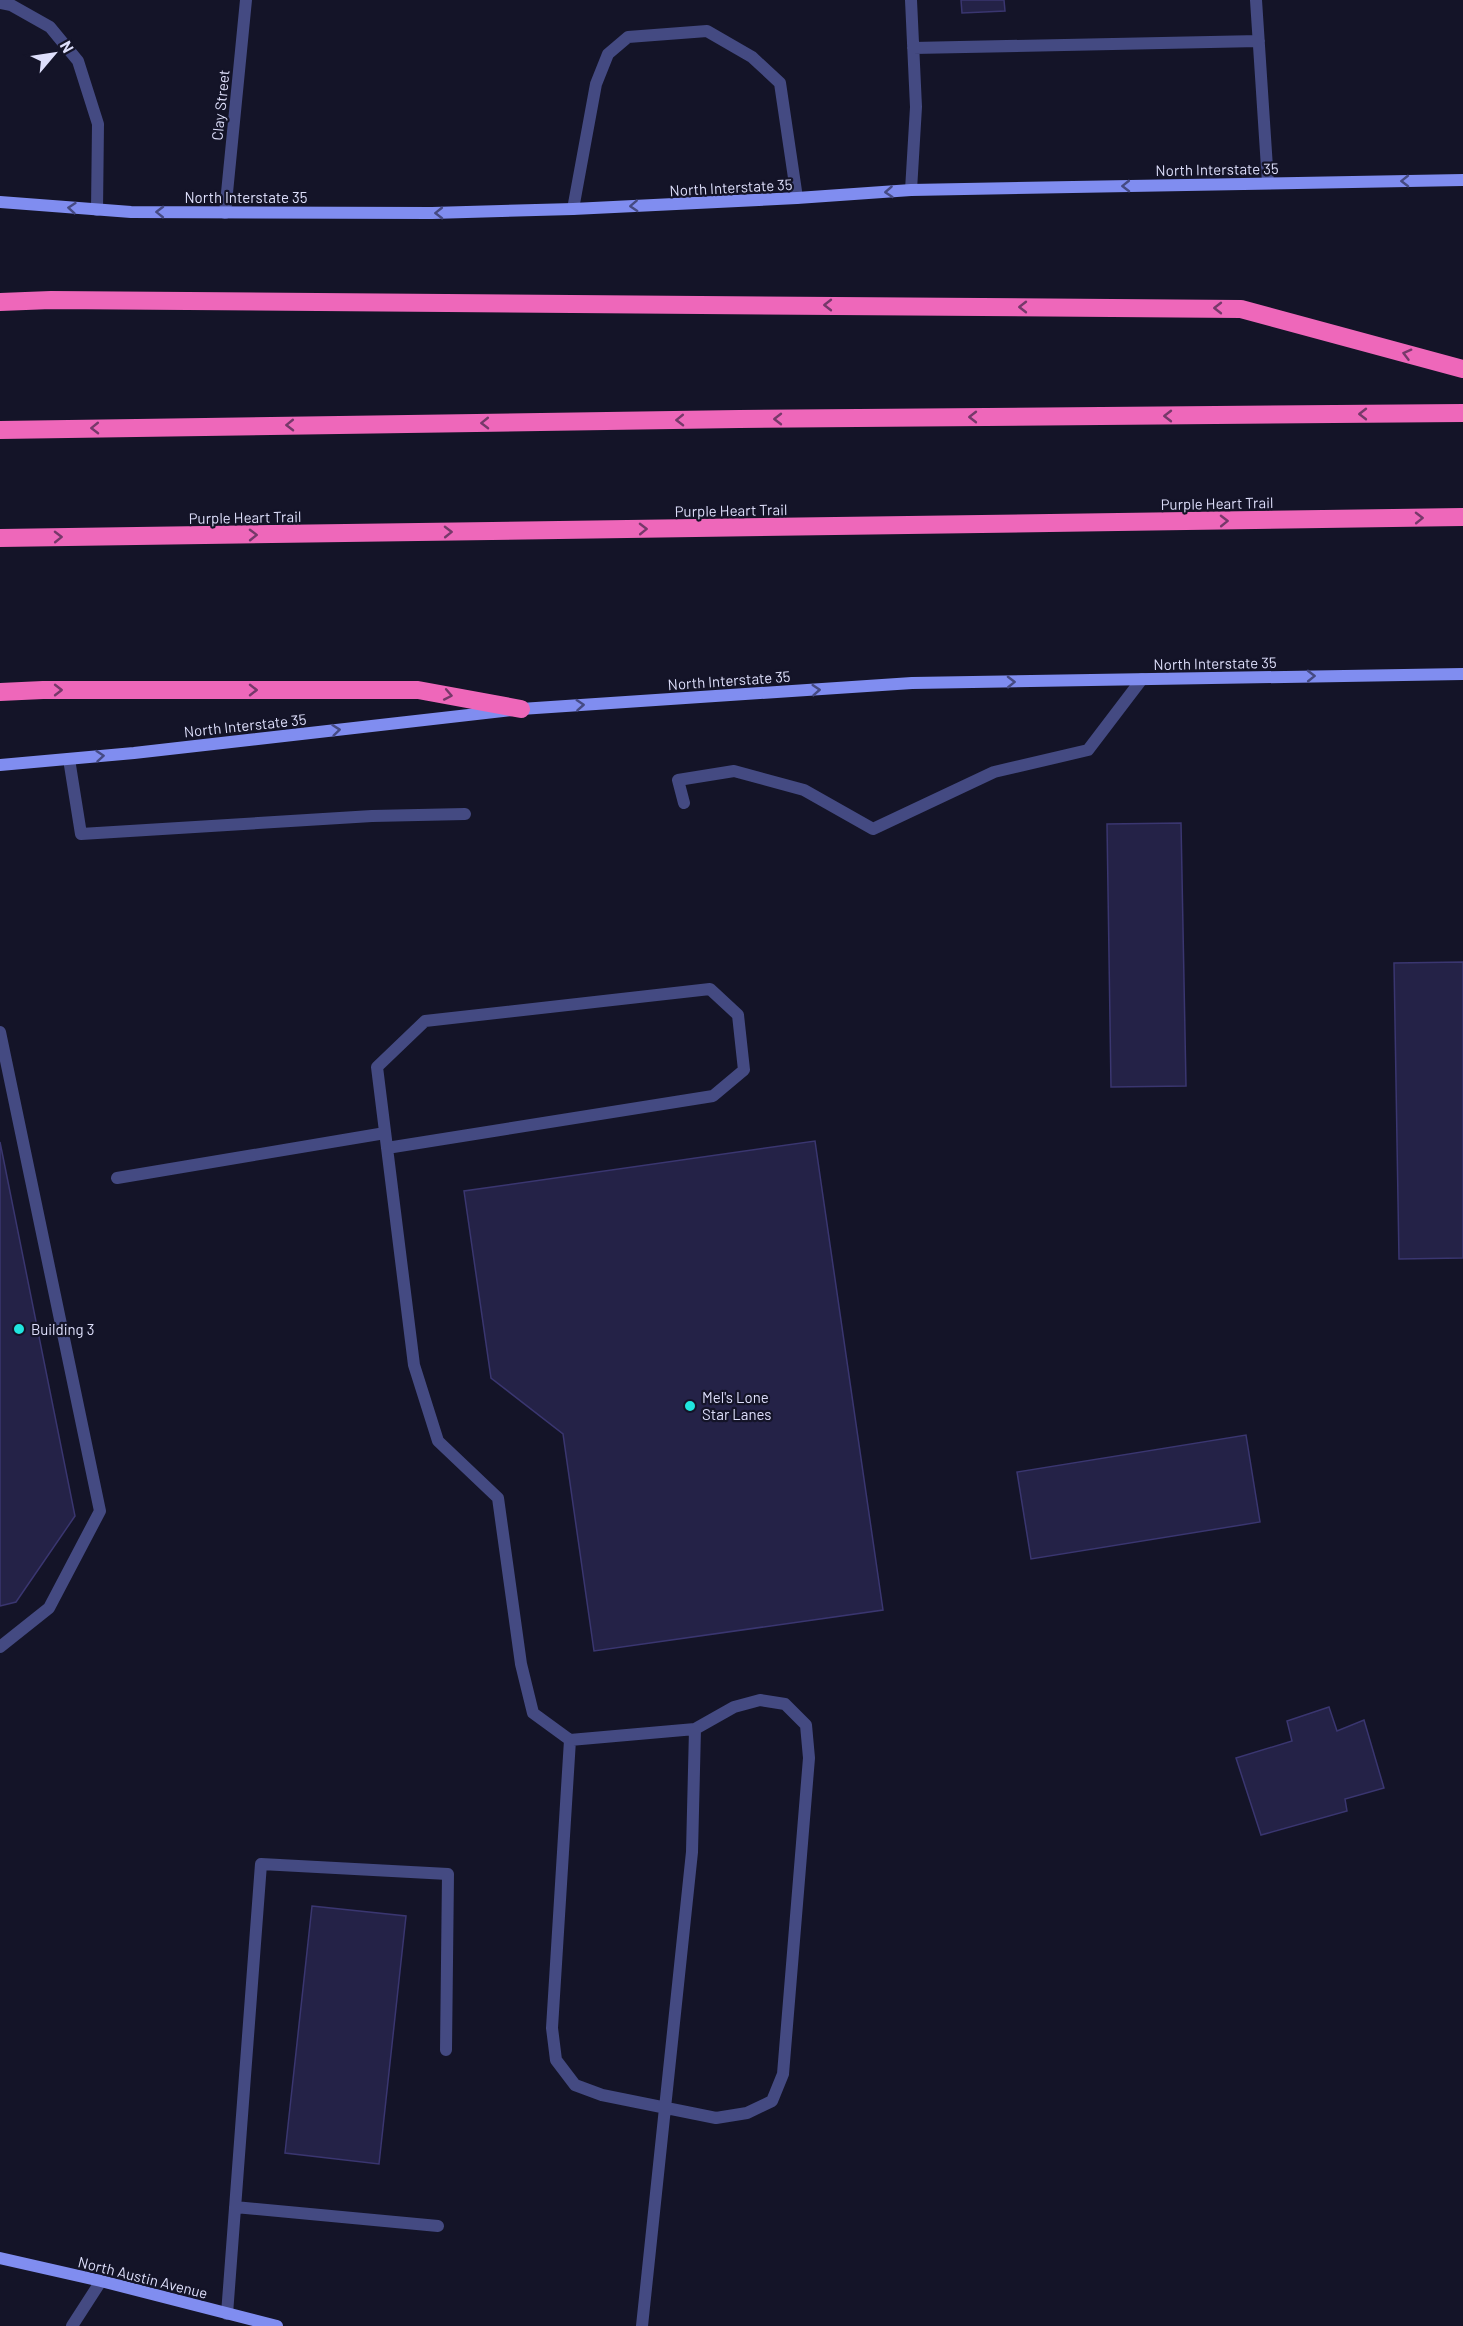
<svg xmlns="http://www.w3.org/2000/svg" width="1463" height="2326" viewBox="0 0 1463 2326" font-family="Barlow,sans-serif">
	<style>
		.building { fill: #242247; stroke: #3a3670; stroke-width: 1.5 }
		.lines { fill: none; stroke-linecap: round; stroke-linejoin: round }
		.lane { stroke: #444a82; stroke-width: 12 }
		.street { stroke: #444a82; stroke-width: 12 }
		.secondary { stroke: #808df0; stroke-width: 12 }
		.highway { stroke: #ee67ba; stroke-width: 18 }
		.oneway { stroke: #454a82 }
		.oneway2 { stroke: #76396a }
		.poi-dot { fill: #20e5de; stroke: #141428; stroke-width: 2 }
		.labels { text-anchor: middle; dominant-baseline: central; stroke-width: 4.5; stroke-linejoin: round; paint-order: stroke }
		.street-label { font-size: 15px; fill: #dedffb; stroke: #141428 }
		.poi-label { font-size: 15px; fill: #dedffb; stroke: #141428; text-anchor: start }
	</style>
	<rect width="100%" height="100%" fill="#141428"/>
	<!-- building -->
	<path class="building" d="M961,0h43l1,11 -43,2z
		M1181,823l5,263 -75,1 -4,-263z
		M1463,962v296l-64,1 -5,-296z
		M815,1141l68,469 -289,41 -31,-217 -72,-56 -27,-187z
		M0,1142l75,374 -59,86 -16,4z
		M1246,1435l14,87 -229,37 -14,-87z
		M1329,1707l8,24 27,-11 20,68 -39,11 2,12 -86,24 -25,-77 56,-17 -5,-20z
		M312,1906l94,10 -27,248 -94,-11z"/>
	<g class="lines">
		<!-- lane -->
		<path class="lane" d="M1256,0l12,183
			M0,3l11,2 39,22 28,34 20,63 -1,86
			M913,48l346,-7
			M911,190l5,-83 -5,-107
			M573,209l23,-125 12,-30 20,-17 79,-6 45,26 28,26 17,115
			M69,759l12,75 291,-18 93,-2
			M684,803l-6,-23 56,-9 70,19 69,39 121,-57 94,-22 54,-71
			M0,1032l100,479 -51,97 -49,39
			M387,1148l326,-52 31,-26 -6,-55 -28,-26 -285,32 -48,46 37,298 24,76 60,57 23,166 12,49 37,27 125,-11 -3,123 -50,474
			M117,1178l268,-45
			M570,1740l-18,288 4,32 19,25 27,10 114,23 31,-5 25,-12 11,-27 26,-316 -3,-33 -21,-21 -25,-4 -26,7 -39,22
			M235,2207l203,19
			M227,2314l34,-450 187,10 -2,176"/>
		<!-- street -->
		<path class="street" d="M225,213l21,-213
			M72,2326l29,-45"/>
		<!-- secondary -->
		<path class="secondary" d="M0,202l131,10 301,1 141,-4 224,-11 114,-8 552,-10
			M0,765l134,-12 387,-44 391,-26 551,-9
			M0,2258l101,23 176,45"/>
		<!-- highway -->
		<path class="highway" d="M0,302l51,-2 1190,9 222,60
			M0,430l739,-11 724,-6
			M0,538l1463,-21
			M0,692l43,-2h375l103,19"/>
	</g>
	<!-- one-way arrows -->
	<defs><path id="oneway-chevron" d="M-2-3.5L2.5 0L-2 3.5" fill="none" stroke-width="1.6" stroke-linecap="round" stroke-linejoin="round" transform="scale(1.5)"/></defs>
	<g class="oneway">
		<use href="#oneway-chevron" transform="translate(1405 181) rotate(179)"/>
		<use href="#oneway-chevron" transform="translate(1126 186) rotate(179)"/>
		<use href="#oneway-chevron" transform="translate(889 192) rotate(176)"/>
		<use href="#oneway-chevron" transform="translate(634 206) rotate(177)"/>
		<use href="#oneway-chevron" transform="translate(72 208) rotate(-175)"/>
		<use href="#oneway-chevron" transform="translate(160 212) rotate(-179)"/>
		<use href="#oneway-chevron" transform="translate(439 213) rotate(179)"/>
		<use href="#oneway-chevron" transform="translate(1311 676) rotate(-1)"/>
		<use href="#oneway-chevron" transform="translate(1011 682) rotate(-1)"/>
		<use href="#oneway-chevron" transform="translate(816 690) rotate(-4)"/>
		<use href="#oneway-chevron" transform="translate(580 705) rotate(-4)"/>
		<use href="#oneway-chevron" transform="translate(336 730) rotate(-6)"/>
		<use href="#oneway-chevron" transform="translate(100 756) rotate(-5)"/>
	</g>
	<g class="oneway2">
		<use href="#oneway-chevron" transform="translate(828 305) rotate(-180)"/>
		<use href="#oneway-chevron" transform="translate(1023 307) rotate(-180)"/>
		<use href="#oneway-chevron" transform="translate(1218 308) rotate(-180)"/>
		<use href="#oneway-chevron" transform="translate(1407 354) rotate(-165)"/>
		<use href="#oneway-chevron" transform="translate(1363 414) rotate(180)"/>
		<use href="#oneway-chevron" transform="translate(1168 416) rotate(180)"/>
		<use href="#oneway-chevron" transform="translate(973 417) rotate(180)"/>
		<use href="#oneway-chevron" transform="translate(778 419) rotate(180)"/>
		<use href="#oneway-chevron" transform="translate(680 420) rotate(179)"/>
		<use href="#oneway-chevron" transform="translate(485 423) rotate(179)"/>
		<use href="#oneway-chevron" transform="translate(290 425) rotate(179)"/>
		<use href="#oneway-chevron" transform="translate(95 428) rotate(179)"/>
		<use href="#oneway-chevron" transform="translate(1419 518) rotate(-1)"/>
		<use href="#oneway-chevron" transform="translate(1224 521) rotate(-1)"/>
		<use href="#oneway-chevron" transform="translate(643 529) rotate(-1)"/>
		<use href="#oneway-chevron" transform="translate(448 532) rotate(-1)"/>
		<use href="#oneway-chevron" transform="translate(253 535) rotate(-1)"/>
		<use href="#oneway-chevron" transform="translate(58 537) rotate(-1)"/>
		<use href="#oneway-chevron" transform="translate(58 690)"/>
		<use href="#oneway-chevron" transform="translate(253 690)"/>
		<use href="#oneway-chevron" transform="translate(448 695) rotate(11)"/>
	</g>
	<!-- markers -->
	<g class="poi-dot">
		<circle cx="19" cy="1329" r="6"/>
		<circle cx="690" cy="1406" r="6"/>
	</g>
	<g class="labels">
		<!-- street labels -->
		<g class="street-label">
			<text transform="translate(220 105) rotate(-84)">Clay Street</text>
			<text transform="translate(1217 169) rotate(-1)">North Interstate 35</text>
			<text transform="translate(731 187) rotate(-3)">North Interstate 35</text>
			<text x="246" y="197">North Interstate 35</text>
			<text transform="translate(1217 503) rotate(-1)">Purple Heart Trail</text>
			<text transform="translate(731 510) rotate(-1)">Purple Heart Trail</text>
			<text transform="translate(245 517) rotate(-1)">Purple Heart Trail</text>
			<text transform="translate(1215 663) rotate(-1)">North Interstate 35</text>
			<text transform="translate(729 680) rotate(-4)">North Interstate 35</text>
			<text transform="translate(245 725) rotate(-6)">North Interstate 35</text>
			<text transform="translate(143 2277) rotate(14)">North Austin Avenue</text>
		</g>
		<!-- poi labels -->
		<g class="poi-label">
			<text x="31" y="1329">Building 3</text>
			<text x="702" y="1397">Mel's Lone<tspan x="702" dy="17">Star Lanes</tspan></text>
		</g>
	</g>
	<!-- north arrow -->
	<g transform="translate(54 54) rotate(61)" stroke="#141428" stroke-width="4.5" paint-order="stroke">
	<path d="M0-4.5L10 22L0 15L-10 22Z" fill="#dedffb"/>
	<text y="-9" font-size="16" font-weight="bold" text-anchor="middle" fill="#dedffb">N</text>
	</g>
</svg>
